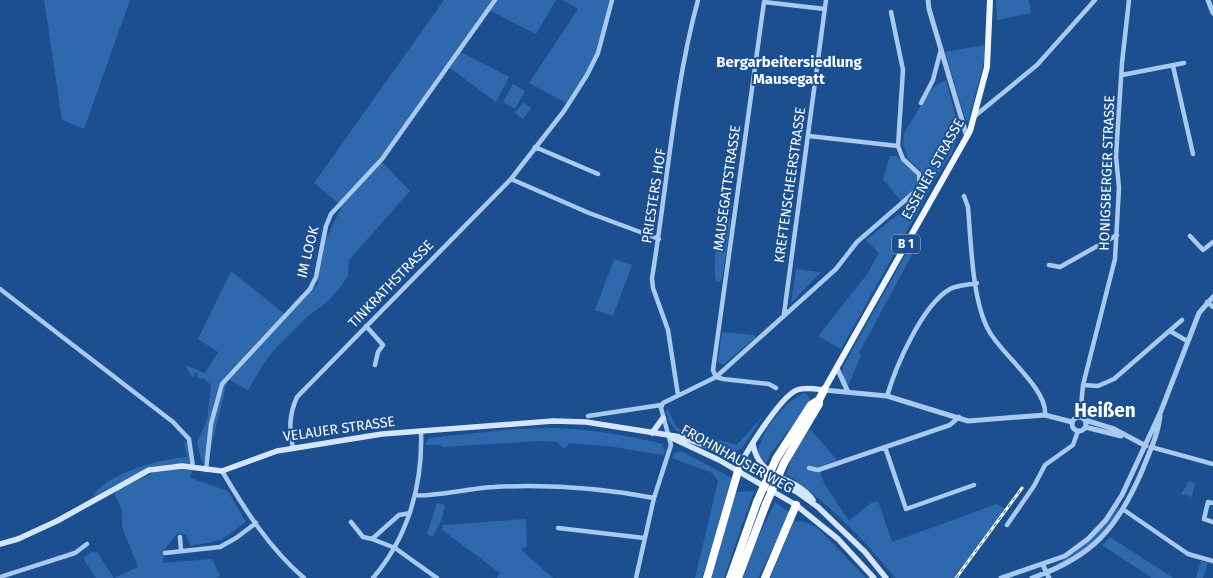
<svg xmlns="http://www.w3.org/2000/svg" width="1213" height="578" viewBox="0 0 1213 578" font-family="'Fira Sans',sans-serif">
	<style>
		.green { fill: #2e69ad }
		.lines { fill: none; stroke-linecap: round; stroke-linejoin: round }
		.minor { stroke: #a9c9ee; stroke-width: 4.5 }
		.tertiary { stroke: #a9c9ee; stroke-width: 5 }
		.secondary { stroke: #d6e6fa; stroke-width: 5.5 }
		.primary { stroke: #f0f6ff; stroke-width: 6 }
		.motorway { stroke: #fff; stroke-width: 8 }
		.rail-casing { stroke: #fff; stroke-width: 3 }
		.rail { stroke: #1b4f8f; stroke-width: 1; stroke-dasharray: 4; stroke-linecap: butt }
		.motorway-bridge { stroke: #fff; stroke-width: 8 }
		.labels { text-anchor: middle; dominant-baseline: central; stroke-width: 4; stroke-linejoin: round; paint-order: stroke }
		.shield { fill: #1b4f8f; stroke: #bbcadd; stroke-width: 1 }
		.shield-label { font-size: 12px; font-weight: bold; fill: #fff }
		.street-label { font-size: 14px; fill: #fff; stroke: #1b4f8f }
		.neighbourhood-label { font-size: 15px; font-weight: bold; fill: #fff; stroke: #1b4f8f }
		.district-label { font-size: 19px; font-weight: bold; fill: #fff; stroke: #1b4f8f }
	</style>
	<rect width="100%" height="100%" fill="#1b4f8f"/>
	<!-- green -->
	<path class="green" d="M44,0h86l-46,129 -22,-9z
		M444,0h112l-20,34 -49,-25 -105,153 28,29 -61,69 -1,16 -11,15 -10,11 -20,15 -33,33 -10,13 -16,27 -20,-11 -19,76 -7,8 -5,-20 10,-23 4,-35 -7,-6 -6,-1 -1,-5h-2l-2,5 -8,-13 20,8 13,-21 -20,-13 33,-68 56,45 30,-31 9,-46 16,-33 -28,-23z
		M563,0h46l-11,48 -8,19 -24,36 -37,-20 49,-74z
		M996,0h33l2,13 -34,7z
		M984,45v16l-16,61 -2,-1 -21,-69z
		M461,52l48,25 -13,25 -46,-34z
		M946,80l14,52 -8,21 -19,30 -25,-24 -5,-15 1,-11 28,-45z
		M513,84l12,7 -10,18 -12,-7z
		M523,102l8,6 -8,11 -8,-6z
		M890,156h6l35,32 -90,161 -23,-13 50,-63 11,-20 -13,-13 40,-32 -23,-29z
		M726,219h5l-9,60 -3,3 -3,-1c-4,-12 1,-54 10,-62z
		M912,250l2,1 -55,102 2,2 -13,31 -6,-9 1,-11 64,-114z
		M614,259l18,6 -19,51 -18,-6z
		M796,269l25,3 -30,31z
		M722,332l32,3 2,2 -33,28 -5,-3z
		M806,393l5,8 -40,52 -5,11 -6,-8h-2c-2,-19 29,-59 48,-63z
		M666,410h2l9,18 60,17 28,-31 -23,34 -9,4 -56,-21 -8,-9z
		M558,428c35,2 70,7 104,16l3,7 -2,4 -49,-8 -44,-4 -6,6 -7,-7 -18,-1 -97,6 -1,-2h-16l4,-7 86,-9z
		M810,429l27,31 -18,7 5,16 25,38 22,-18 7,-2 14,41 105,-38 9,5 -53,69h-58c-31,-39 -68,-76 -109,-104l9,-24z
		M184,442h3l3,22h-17l-23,3 -58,30c15,-24 68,-38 95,-40z
		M681,451l51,27 -30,100h-7l23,-97 -6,-8 -40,-15 2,-5z
		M179,469l13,1 -2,8 38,13 18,31 -25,18 -30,6 -5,-11 -8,-2 -14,17 -1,13 49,-4 8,17 -3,2h-121l-13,-20 8,-6h6l17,26 24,-11 -16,-40v-16l-7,-17 2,-4 42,-20z
		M1189,481l6,2 -3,14 -11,-3z
		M754,491l-30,87h-14l26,-86z
		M775,502l15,11 -32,65h-15l12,-34z
		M437,503l8,2 -4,16 -8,16 -6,-3z
		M1119,506c3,20 -45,50 -61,60l-1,-2c26,-15 45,-33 62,-58z
		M526,519l1,27 -6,4 32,28h-56l3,-5 -59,-44 2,-4z
		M794,521l11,1 13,6 48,50h-96z
		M1110,537l62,40 1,1h-21l-50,-33z
		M1201,561l7,2 -5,15h-7z"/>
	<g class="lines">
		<!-- minor -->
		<path class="minor" d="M1173,66l20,88
			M1122,75l62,-12
			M921,103l12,-23 8,-31
			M976,115l61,-50 58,-65
			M809,136l89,10
			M535,147l63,27
			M511,179l78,34 70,26
			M964,196l4,11c3,35 4,94 21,124 13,24 59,58 56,84
			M1190,236l13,14 10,-8
			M1049,265l11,2 57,-32
			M0,289l173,133 16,17 4,28
			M1207,302l6,5
			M784,314l42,-314
			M366,326l17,19 -5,7 -3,13
			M1170,331l17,10
			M716,377l-3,-7 51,-368 61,7
			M716,377l7,2 46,5 7,4
			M1083,385l15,1 16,-7 68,-59
			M678,395l-10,-65 -15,-42 -1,-10c15,-91 22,-190 46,-278
			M887,396c9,-30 35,-91 63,-107 8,-4 18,-4 27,-6
			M588,416l73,-11
			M1080,417l3,-32 32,-126 4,-71 -3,-32 6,-93 7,-63
			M885,447l21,62 68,-24
			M1151,447l62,17
			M293,448c-4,-20 -4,-33 4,-51l214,-218 53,-68 23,-36 11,-22 14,-53
			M809,468l9,2 132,-45 9,-8
			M206,470l5,-46 11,-40 88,-95 6,-12 10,-51 5,-12 51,-55 113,-159
			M222,471c23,39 48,78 82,107
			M415,495c11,3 63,-8 79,-8 54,-3 107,1 160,11
			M1213,503l-5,-1 -4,17 9,3
			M1124,510l64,44 25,7
			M351,522l12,15 9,2 27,-24 11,-2
			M1007,525l27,-39 11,-21 28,-20 5,-14
			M558,528l86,10
			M180,537l1,14
			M372,539l23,9 42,30
			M165,553l55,-6 16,-9 20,-15
			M0,577l75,-24 12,-9
			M373,578c35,-41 50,-93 48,-147
			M636,578l18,-80 17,-53 -10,-37 2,-5 53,-26 120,-108 21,-27 60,-52 3,-5 -1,-11 -16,-15 -5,-13 5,-76 -12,-58"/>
		<!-- tertiary -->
		<path class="tertiary" d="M928,0l1,9 38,128
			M1208,0l5,13
			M837,368l11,24
			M824,390l63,6 81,25 77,-6 27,7
			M1072 424a7 7 0 1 1 14 0a7 7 0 1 1-14 0Z
			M1085,420l29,9 32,17
			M1085,427l36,9
			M1043,565l6,13
			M1001,578l64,-22 23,-17 18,-19 16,-25 39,-84 38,-98 14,-16
			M1032,578c60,-21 85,-49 110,-107 7,-18 16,-36 18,-55"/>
		<!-- secondary -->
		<path class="secondary" d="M652,433l11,-15
			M672,438l47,22 77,45 42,34 36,39
			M753,444c6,37 41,30 60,56
			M738,471c6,-17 43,-75 59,-81 8,-3 19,-1 27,0
			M0,544l18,-5 39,-18 92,-51 33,-4 40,5 55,-20 105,-17 171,-13 33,1 95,15 29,10 31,14 56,31 21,15 47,45 21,26"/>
		<!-- primary -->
		<path class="primary" d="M824,390l146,-259 17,-64 3,-67"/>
		<!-- motorway -->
		<path class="motorway" d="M776,459l35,-54 8,-5
			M784,463l35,-59v-4l5,-10
			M707,578l31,-107
			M730,578l27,-76
			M738,578l28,-74
			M765,578l31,-73"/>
		<defs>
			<path id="rail" d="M956,578l66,-90"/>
		</defs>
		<!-- rail casing -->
		<use href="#rail" class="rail-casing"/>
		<!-- rail -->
		<use href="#rail" class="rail"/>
		<!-- motorway-bridge -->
		<path class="motorway-bridge" d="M757,502l19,-43
			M766,504l18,-41"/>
	</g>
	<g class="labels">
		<!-- shield labels -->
		<rect class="shield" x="892" y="234.5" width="28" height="19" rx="4"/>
		<g class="shield-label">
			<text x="906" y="244">B 1</text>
		</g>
		<!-- street labels -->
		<g class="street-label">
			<text transform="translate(933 169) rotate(-61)">ESSENER STRASSE</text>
			<text transform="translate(1107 173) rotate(-88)">HONIGSBERGER STRASSE</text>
			<text transform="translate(790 185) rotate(-82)">KREFTENSCHEERSTRASSE</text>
			<text transform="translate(727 188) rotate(-82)">MAUSEGATTSTRASSE</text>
			<text transform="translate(654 196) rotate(-81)">PRIESTERS HOF</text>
			<text transform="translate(308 252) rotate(-76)">IM LOOK</text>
			<text transform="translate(391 284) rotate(-46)">TINKRATHSTRASSE</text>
			<text transform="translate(339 429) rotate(-8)">VELAUER STRASSE</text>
			<text transform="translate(737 459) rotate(29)">FROHNHAUSER WEG</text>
		</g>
		<!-- neighbourhood labels -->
		<g class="neighbourhood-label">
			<text x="789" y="62">Bergarbeitersiedlung<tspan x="789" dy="17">Mausegatt</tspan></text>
		</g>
		<!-- district labels -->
		<g class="district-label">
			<text x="1105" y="410">Heißen</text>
		</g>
	</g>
</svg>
